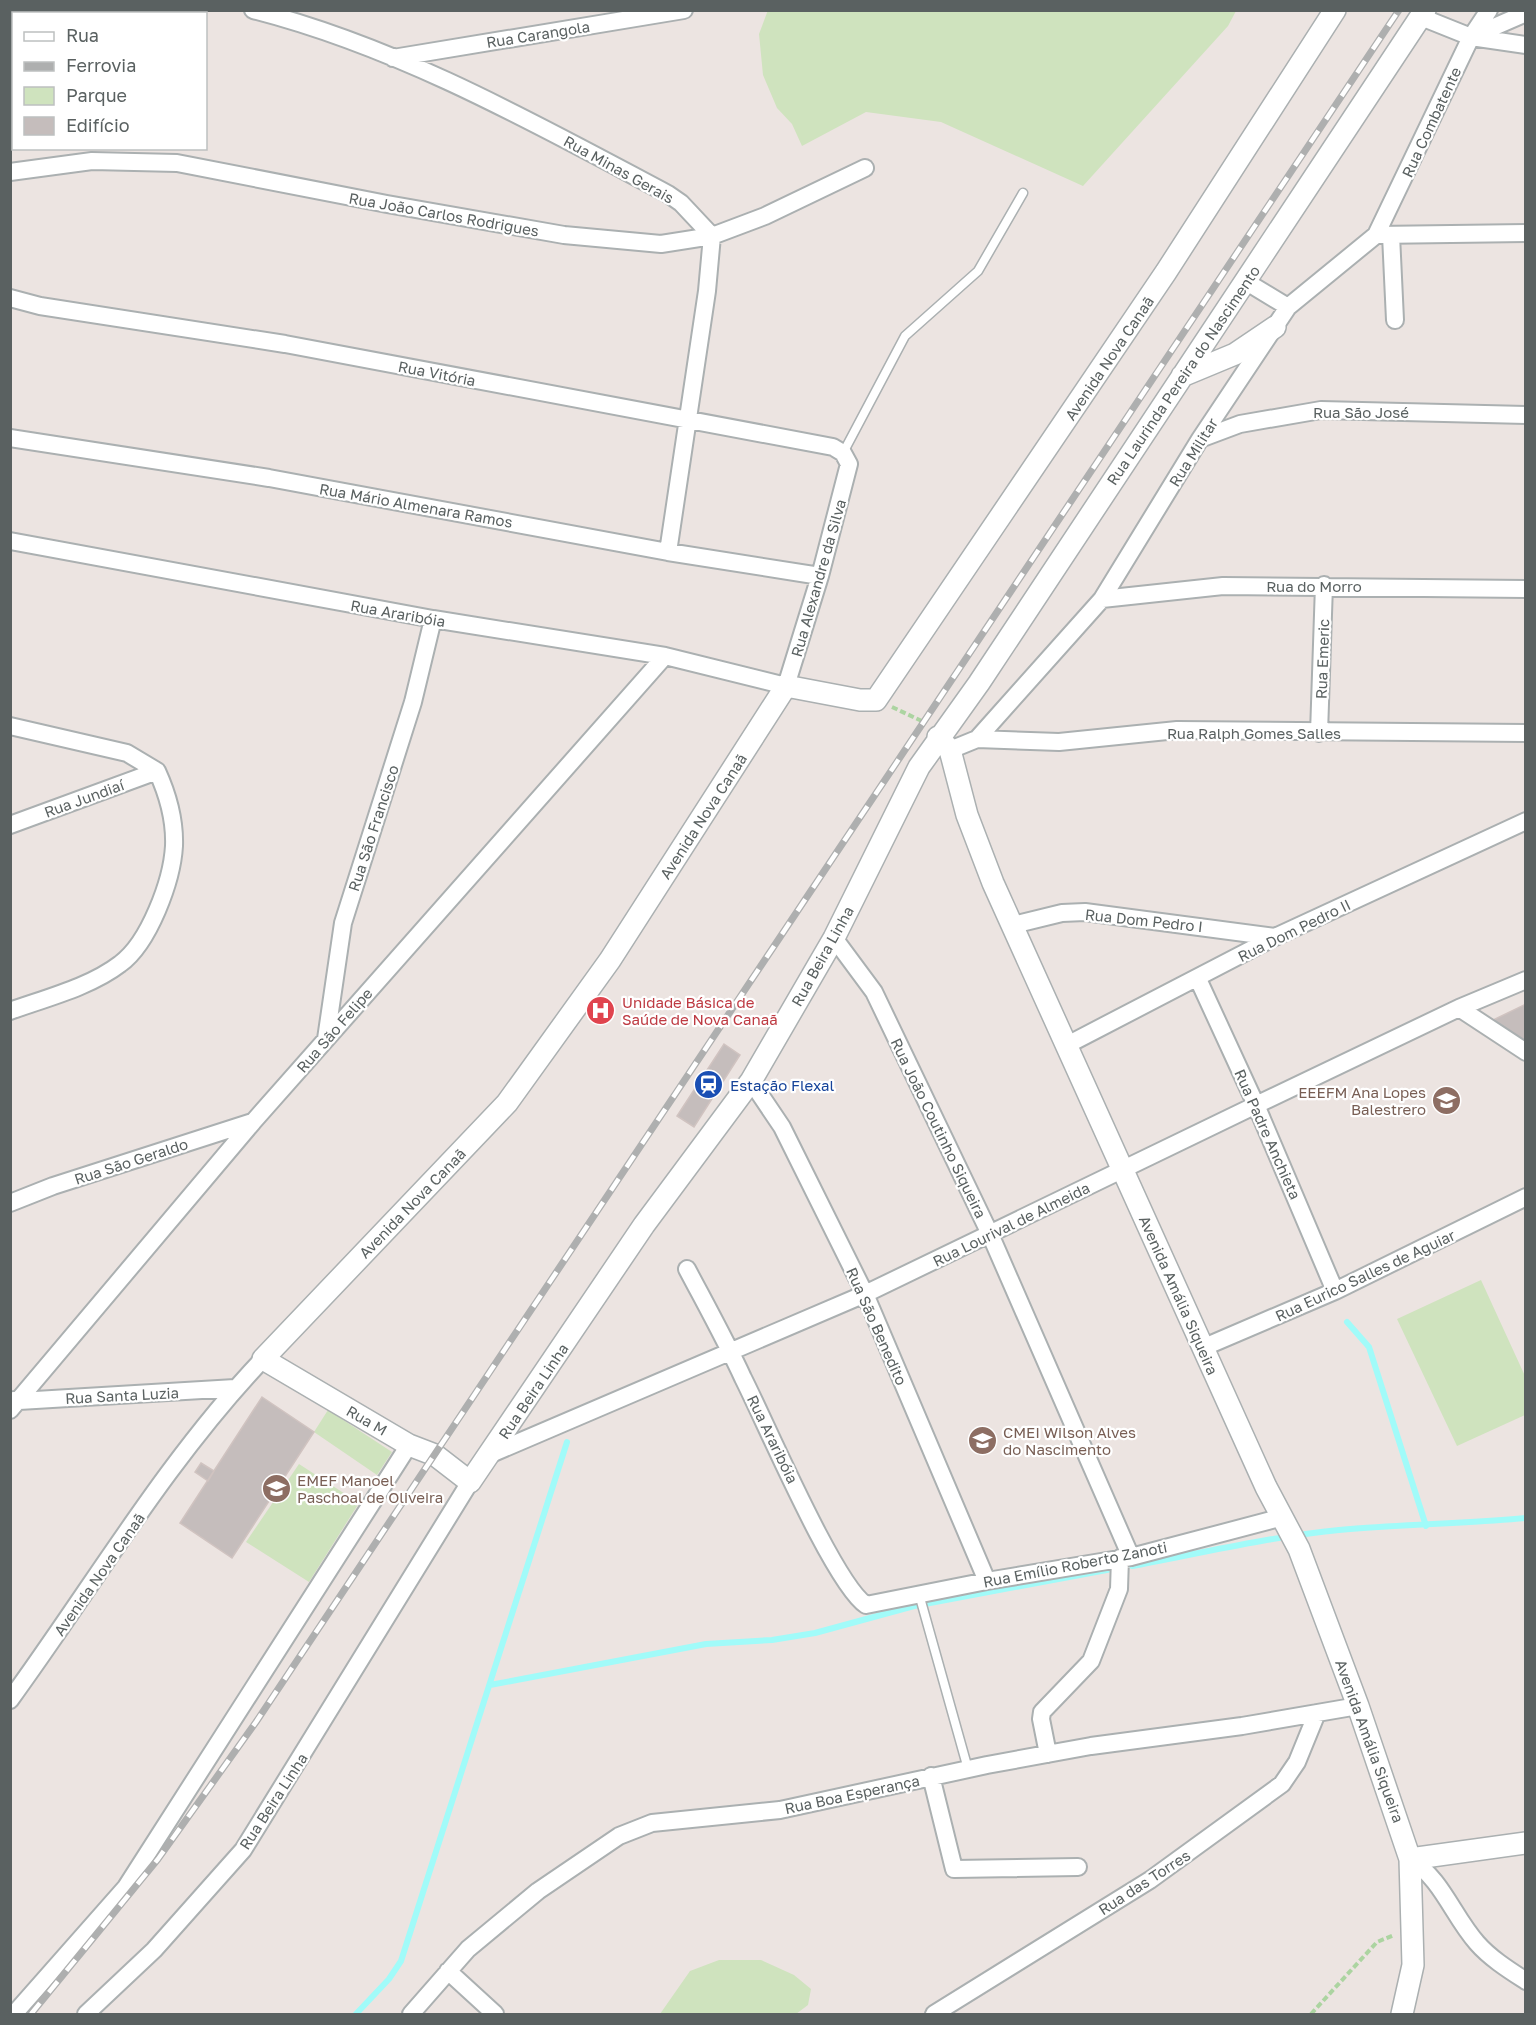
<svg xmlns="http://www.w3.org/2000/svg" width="1536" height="2025" viewBox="0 0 1536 2025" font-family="'Golos Text',sans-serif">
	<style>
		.green { fill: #cfe3be }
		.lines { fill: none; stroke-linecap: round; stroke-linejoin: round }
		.stream { stroke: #a1fbf9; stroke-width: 6 }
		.building { fill: #c5bdbc; stroke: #d0c3c0; stroke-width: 1.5 }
		.service-casing { stroke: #abb0b1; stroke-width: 11 }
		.minor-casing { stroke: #abb0b1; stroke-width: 20 }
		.tertiary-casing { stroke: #abb0b1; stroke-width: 24 }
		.path { stroke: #acd4a1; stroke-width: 4; stroke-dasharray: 6 3; stroke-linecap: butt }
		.service { stroke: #fff; stroke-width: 8 }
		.minor { stroke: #fff; stroke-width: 16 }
		.tertiary { stroke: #fff; stroke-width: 21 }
		.rail-casing { stroke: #aeafaf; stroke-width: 7 }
		.rail { stroke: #fff; stroke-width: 4.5; stroke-dasharray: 14; stroke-linecap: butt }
		.labels { text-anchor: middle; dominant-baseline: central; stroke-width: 4.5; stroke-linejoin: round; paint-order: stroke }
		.street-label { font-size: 15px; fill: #5a6161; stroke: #fff }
		.health-label { font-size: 15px; fill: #be3a42; stroke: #fff; text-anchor: start }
		.transit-label { font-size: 15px; fill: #164399; stroke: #fff; text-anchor: start }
		.education-label { font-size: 15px; fill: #785e54; stroke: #fff; text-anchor: start }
	</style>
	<rect width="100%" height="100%" fill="#ece4e1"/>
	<!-- green -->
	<path class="green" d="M768,10h468v1l-8,15 -145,160 -142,-64 -75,-10 -64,34 -10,-22 -15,-16 -14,-33 -4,-41z
		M1481,1280l44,96v39l-68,31 -60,-127z
		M328,1410l64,42 -15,23 -63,-43z
		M299,1464l60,39 -50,79 -63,-40z
		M719,1960h42l33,15 17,14 -3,16 -12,9h-136l30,-43z"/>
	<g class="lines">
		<!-- stream -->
		<path class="stream" d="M1347,1322l22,25 57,179
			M1132,1566c69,-13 137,-29 207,-36 62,-6 124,-6 187,-12
			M490,1685l216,-41 66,-4 43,-7 99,-27 198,-37
			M356,2014l33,-35 12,-18 166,-519"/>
	</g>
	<!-- building -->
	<path class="building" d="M1526,1004v38l-37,-20z
		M724,1044l16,11 -46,72 -17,-11z
		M262,1397l52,35 -82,126 -52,-35z
		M201,1463l13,8 -6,10 -13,-9z"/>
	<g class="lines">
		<defs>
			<path id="service" d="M843,453l62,-117 73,-65 45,-78
				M919,1594l49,175"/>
			<path id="minor" d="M253,10c146,37 283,114 415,184l13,9 31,33 -5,55 -39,261
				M1421,17l50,20 55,-24
				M1471,37l55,8
				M393,58l291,-48
				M10,172l82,-11 85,2 210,41 177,31 97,9 51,-8 53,-20 100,-48
				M1376,235l95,-198 18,-27
				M1391,235l4,85
				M1245,281l43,26
				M10,298l30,8 245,38 548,103 10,6 6,11 -29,112 -34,110 -121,-30 -232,-37 -423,-78
				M10,438l259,40 399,74 152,24
				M1200,439l40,-15 81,-14 205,5
				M1102,599l121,-13 303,3
				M10,726l117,27 30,18
				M1319,733l5,-148
				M977,739l125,-140 98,-160 88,-132 88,-72 150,-2
				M950,750l27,-11 82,3 118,-12 349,3
				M10,825l147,-54
				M1013,925l49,-12 23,-1 190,25
				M834,938l40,54 116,242 141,323
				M1198,979l58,126 79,186
				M1459,1008l67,44
				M10,1011c36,-13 80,-24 110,-47 29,-21 52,-83 54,-118 1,-27 -6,-51 -17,-75
				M326,1039l17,-116 70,-221 20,-83
				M1067,1045l208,-108 251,-116
				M751,1081l31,46 83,167 122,287
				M10,1203l43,-17 199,-64
				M687,1269c19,36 39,72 56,109 22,43 91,206 123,227l121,-24 144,-24 152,-40
				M1202,1348l133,-57 191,-94
				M14,1400l5,1 216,-13
				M10,1410l243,-288 412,-466
				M491,1454l374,-160 391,-189 203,-97 67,-28
				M10,1700c83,-114 156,-239 253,-341
				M1048,1754l-7,-35 1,-7 49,-51 28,-72 1,-31
				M931,1776l23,93 124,-2
				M1410,1859c32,20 43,57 67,84 13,15 32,27 49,38
				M448,1971l47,43
				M14,2014l112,-127 283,-442
				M86,2014l68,-64 89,-100 227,-368
				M411,2014l57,-65 70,-58 81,-55 33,-13 128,-13 207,-45 104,-19 151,-20 116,-20
				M934,2014l216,-134 132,-96 15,-22 20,-49"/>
			<path id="tertiary" d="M1335,10l-169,262 -290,428h-16l-74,-14 -176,274 -103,143 -244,256 146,86 26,10 35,27 174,-257 107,-144 83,-143 85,-171 60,-84 446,-673
				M1182,376l53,-22 40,-27
				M938,737l12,13 17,65 26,68 273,604 33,62 59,157 52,153 3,106 -11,49
				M1410,1859l116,-16"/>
		</defs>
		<!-- service casing -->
		<use href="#service" class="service-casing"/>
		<!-- minor casing -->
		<use href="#minor" class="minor-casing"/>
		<!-- tertiary casing -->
		<use href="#tertiary" class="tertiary-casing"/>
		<!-- path -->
		<path class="path" d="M892,707l34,16
			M1311,2014l66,-72 17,-7"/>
		<!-- service -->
		<use href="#service" class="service"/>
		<!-- minor -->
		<use href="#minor" class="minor"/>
		<!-- tertiary -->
		<use href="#tertiary" class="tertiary"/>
		<defs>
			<path id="rail" d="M31,2014l127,-155 98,-137 1143,-1712"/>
		</defs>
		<!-- rail casing -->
		<use href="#rail" class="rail-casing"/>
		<!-- rail -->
		<use href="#rail" class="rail"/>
	</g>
	<!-- icons -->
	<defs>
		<symbol id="hospital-disc" viewBox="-11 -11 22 22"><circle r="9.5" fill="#e0444e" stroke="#fff"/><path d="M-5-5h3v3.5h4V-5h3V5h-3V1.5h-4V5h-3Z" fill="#fff"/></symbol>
		<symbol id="station-disc" viewBox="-11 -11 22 22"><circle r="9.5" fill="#1a4fb4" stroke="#fff"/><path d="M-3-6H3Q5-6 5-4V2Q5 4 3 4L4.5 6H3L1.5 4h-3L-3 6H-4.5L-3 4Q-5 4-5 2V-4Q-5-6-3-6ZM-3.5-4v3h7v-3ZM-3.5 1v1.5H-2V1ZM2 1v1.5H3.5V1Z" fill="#fff"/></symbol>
		<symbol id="school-disc" viewBox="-11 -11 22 22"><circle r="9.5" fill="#8d6e63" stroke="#fff"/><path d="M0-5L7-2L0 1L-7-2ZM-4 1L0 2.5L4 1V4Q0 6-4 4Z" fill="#fff"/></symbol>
	</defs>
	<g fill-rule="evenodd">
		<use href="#hospital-disc" x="584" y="994" width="33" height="33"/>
		<use href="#station-disc" x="692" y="1068" width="33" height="33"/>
		<use href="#school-disc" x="1430" y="1084" width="33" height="33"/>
		<use href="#school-disc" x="966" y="1424" width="33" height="33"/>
		<use href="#school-disc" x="260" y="1472" width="33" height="33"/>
	</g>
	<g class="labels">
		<!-- street labels -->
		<g class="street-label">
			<text transform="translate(538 34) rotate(-9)">Rua Carangola</text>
			<text transform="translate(1431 122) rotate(-65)">Rua Combatente</text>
			<text transform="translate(619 169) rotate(29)">Rua Minas Gerais</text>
			<text transform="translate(444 214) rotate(10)">Rua João Carlos Rodrigues</text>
			<text transform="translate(1109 358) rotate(-56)">Avenida Nova Canaã</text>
			<text transform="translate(437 373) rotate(11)">Rua Vitória</text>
			<text transform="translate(1183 375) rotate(-56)">Rua Laurinda Pereira do Nascimento</text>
			<text x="1361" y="412">Rua São José</text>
			<text transform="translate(1193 452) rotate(-58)">Rua Militar</text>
			<text transform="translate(416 505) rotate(10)">Rua Mário Almenara Ramos</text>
			<text transform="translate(818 578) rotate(-74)">Rua Alexandre da Silva</text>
			<text x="1314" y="586">Rua do Morro</text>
			<text transform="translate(398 613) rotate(10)">Rua Araribóia</text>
			<text transform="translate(1322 659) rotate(-88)">Rua Emeric</text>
			<text x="1254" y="733">Rua Ralph Gomes Salles</text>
			<text transform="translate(84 798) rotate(-20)">Rua Jundiaí</text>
			<text transform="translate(703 816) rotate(-57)">Avenida Nova Canaã</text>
			<text transform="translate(373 828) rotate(-72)">Rua São Francisco</text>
			<text transform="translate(1144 920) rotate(6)">Rua Dom Pedro I</text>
			<text transform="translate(1294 930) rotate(-26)">Rua Dom Pedro II</text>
			<text transform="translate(822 956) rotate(-61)">Rua Beira Linha</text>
			<text transform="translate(334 1030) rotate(-49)">Rua São Felipe</text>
			<text transform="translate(939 1128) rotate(64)">Rua João Coutinho Siqueira</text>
			<text transform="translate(1268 1134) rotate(66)">Rua Padre Anchieta</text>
			<text transform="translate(131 1161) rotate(-18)">Rua São Geraldo</text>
			<text transform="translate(412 1203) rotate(-46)">Avenida Nova Canaã</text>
			<text transform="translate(1011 1224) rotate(-26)">Rua Lourival de Almeida</text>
			<text transform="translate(1365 1275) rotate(-25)">Rua Eurico Salles de Aguiar</text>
			<text transform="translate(1179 1295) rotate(66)">Avenida Amália Siqueira</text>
			<text transform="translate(877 1326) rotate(66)">Rua São Benedito</text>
			<text transform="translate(533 1391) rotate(-56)">Rua Beira Linha</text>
			<text transform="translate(122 1395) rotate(-3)">Rua Santa Luzia</text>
			<text transform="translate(367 1420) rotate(30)">Rua M</text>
			<text transform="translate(773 1439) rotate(64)">Rua Araribóia</text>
			<text transform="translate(1075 1564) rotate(-11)">Rua Emílio Roberto Zanoti</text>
			<text transform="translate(99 1574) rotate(-55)">Avenida Nova Canaã</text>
			<text transform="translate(1370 1741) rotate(70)">Avenida Amália Siqueira</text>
			<text transform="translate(852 1794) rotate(-12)">Rua Boa Esperança</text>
			<text transform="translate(273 1801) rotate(-57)">Rua Beira Linha</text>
			<text transform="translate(1144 1882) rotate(-33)">Rua das Torres</text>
		</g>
		<!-- health labels -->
		<g class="health-label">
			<text x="622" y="1002">Unidade Básica de<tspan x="622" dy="17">Saúde de Nova Canaã</tspan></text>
		</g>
		<!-- transit labels -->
		<g class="transit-label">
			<text x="730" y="1085">Estação Flexal</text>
		</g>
		<!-- education labels -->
		<g class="education-label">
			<text x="1426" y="1092" text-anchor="end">EEEFM Ana Lopes<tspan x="1426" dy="17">Balestrero</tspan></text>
			<text x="1003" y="1432">CMEI Wilson Alves<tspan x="1003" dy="17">do Nascimento</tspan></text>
			<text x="297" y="1480">EMEF Manoel<tspan x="297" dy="17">Paschoal de Oliveira</tspan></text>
		</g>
	</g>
	<!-- border -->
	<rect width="1536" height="2025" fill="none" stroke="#5a6161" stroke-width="24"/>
	<!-- legend -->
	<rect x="12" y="12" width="195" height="138" fill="#ffffff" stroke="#bdc0c0" stroke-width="1.5"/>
	<rect x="24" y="32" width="30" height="9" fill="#ffffff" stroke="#bdc0c0" stroke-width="1.5"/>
	<text x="66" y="42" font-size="18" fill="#5a6161">Rua</text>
	<rect x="24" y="62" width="30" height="9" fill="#aeafaf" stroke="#bdc0c0" stroke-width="1.5"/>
	<text x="66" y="72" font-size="18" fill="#5a6161">Ferrovia</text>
	<rect x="24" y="87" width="30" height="18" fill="#cfe3be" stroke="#bdc0c0" stroke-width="1.5"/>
	<text x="66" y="102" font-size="18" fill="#5a6161">Parque</text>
	<rect x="24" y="117" width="30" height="18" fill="#c5bdbc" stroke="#bdc0c0" stroke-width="1.5"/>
	<text x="66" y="132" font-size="18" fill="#5a6161">Edifício</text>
</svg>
